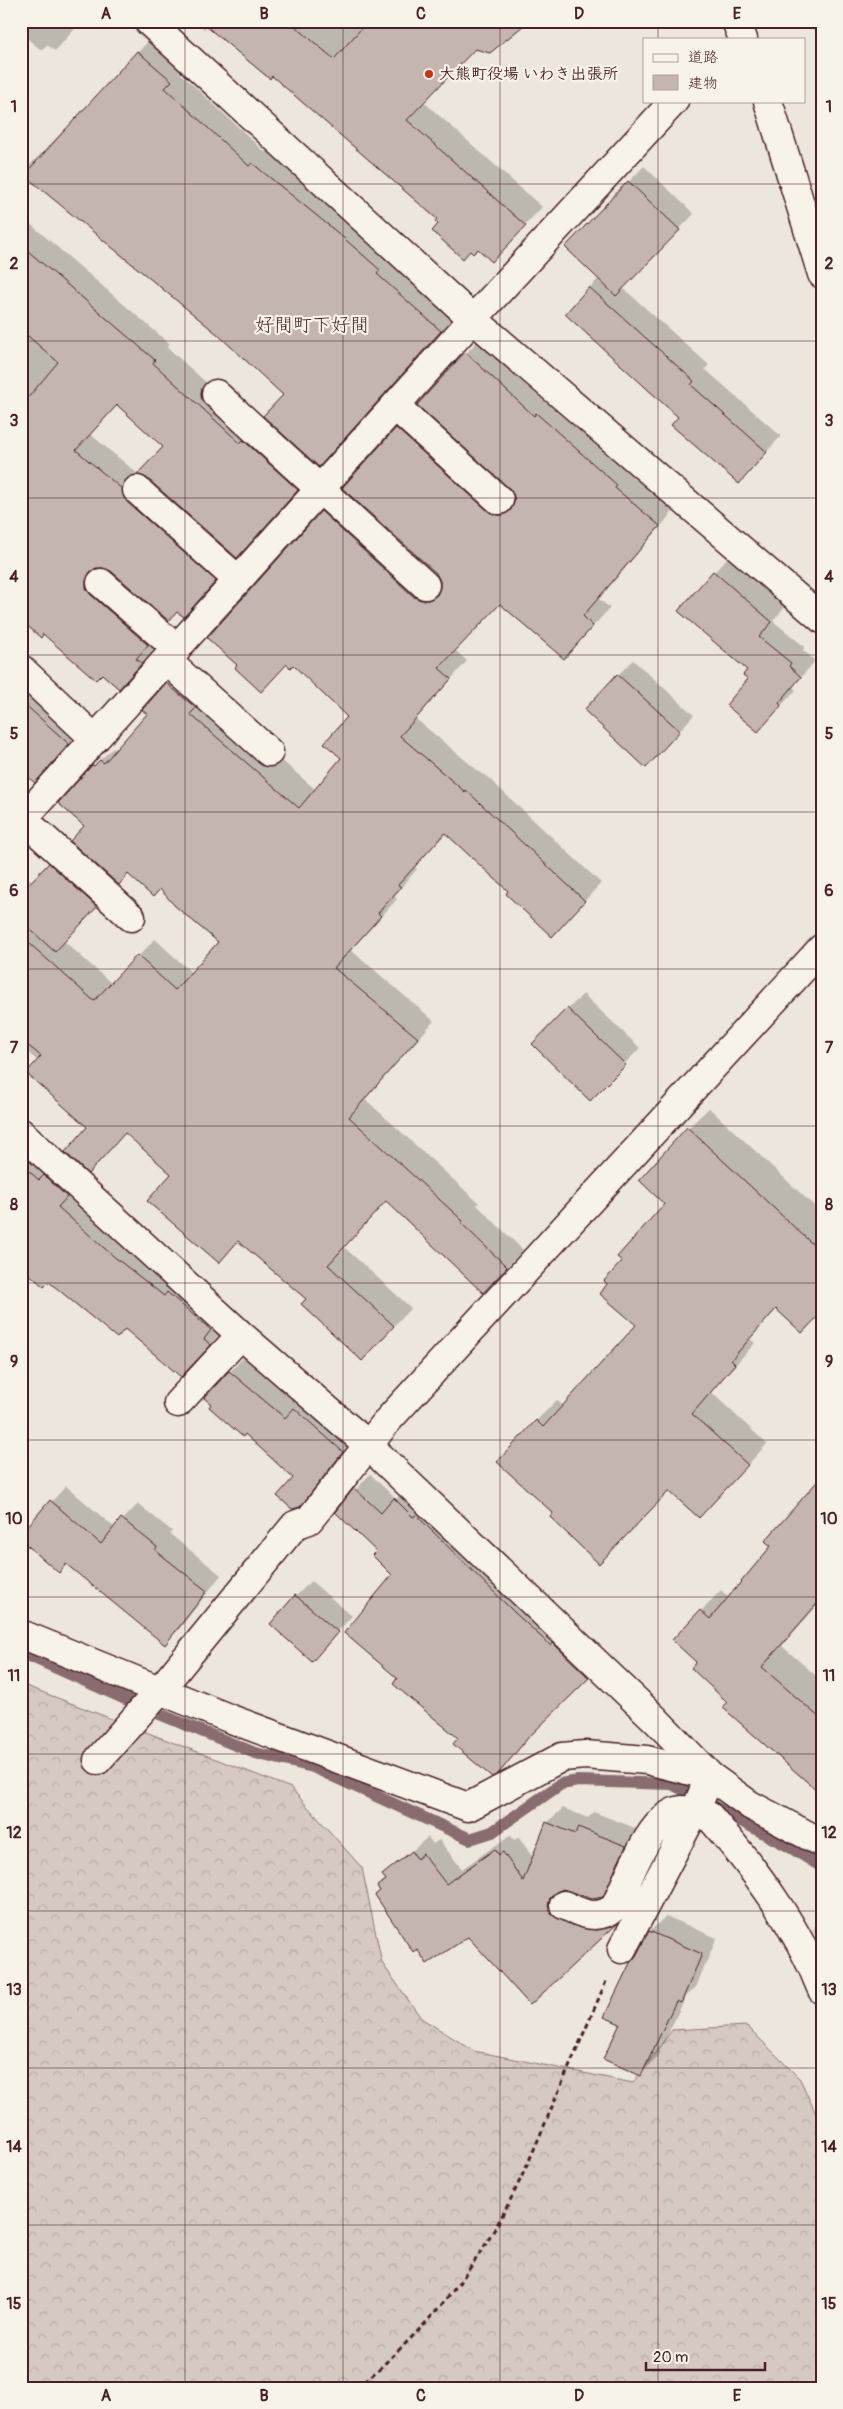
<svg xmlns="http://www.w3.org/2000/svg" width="843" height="2409" viewBox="0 0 843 2409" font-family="Pangolin,'Klee One',sans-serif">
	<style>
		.forest { fill: url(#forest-crowns); stroke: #907476 }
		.shadow { fill: #0003; fill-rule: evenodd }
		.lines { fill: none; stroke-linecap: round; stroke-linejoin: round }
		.stream { stroke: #896c6f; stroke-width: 12 }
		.building { fill: #c4b5b0; stroke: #4a1f2b }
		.street-casing { stroke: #4a1f2b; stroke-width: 31 }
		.secondary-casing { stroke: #4a1f2b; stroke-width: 31 }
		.path { stroke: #4a1f2b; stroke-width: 3; stroke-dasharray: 5 4; stroke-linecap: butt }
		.street { stroke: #f7f3e8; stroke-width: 28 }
		.secondary { stroke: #f7f3e8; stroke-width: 28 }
		.grid { fill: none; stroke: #4a1f2b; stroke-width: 1; stroke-opacity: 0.55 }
		.poi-dot { fill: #c8321e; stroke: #f7f3e8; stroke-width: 2 }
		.labels { text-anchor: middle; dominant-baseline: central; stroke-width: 4.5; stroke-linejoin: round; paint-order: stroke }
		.poi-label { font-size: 16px; font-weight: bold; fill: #4a1f2b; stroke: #f7f3e8; text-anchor: start }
		.quarter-label { font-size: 19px; fill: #4a1f2b; stroke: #f7f3e8 }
		.neatline { fill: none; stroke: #4a1f2b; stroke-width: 2 }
		.grid-label { font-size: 16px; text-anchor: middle; font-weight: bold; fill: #4a1f2b }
	</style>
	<defs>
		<pattern id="forest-crowns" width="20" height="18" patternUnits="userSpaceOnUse" patternTransform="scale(1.25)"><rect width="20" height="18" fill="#d5c9c2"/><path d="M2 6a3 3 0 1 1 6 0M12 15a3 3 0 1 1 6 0" fill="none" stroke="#b8aca7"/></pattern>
	</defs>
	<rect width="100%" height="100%" fill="#ece6dd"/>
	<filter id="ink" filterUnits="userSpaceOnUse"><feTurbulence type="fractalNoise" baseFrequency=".02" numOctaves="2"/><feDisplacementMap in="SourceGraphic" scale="10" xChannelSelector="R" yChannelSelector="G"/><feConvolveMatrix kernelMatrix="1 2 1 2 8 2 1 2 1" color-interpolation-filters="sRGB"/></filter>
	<g filter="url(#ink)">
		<!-- forest -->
		<path class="forest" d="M21,1684l270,104 71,80 20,95 39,55 53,33 159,32 39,-53 75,-4 53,53 22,48v261h-801z"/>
		<!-- shadow -->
		<path class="shadow" d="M21,21h61l-27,30 -8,-6 -6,5 -20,-17z
			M195,21h329l-49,27 -51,54 118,105 -50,54 -14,-14 -8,3 -30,-26 -1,-5 -167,-144 -64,-49 -4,3z
			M804,21h18v16z
			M153,36l33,29 -7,7 86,80 3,-4 188,167 -122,135 -50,-55 -67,-63 -194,-160 42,-43 1,2z
			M21,80l7,6 -7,7z
			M644,166l50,48 -71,74 86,77 -4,4 76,67 -42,46 -59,-65 -114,-103 33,-36 -33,-31z
			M21,216l149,128 -3,3 89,81 57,46 -61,67 -104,-64 -10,-3 4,12 89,79 -32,35 -98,-33v5l56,75 -38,40 -17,-15 -81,-54zM118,404l46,43 -26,27 -48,-40z
			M483,335l193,173 -77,91 11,9 -46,50 -63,-56 -46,48 12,11 -51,58 67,56 1,-1 117,109 -32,35 -59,-27 -64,-59 -31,35 2,2 -23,27 3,3 -46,51 83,71 -69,78 114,104 -2,2 46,45 -40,42 -96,-92 -43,47 67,61 -49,51 -54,-61 -69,-57 -20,20 -46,-88 -47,-41 -38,40 1,-45 -51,-66 -17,-14v-175l12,10 33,-35 47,43 -49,51 48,43 43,-45 37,34 27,-32 -58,-53 -75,-62 7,-60 20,-18 73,63 -38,-97 19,-30 17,-17 23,29 109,94 27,-32 5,-42 -26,-204 17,-17 93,85 9,3 -44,-154 17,-17 92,83 9,4 -4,-11 -92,-83z
			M729,556l57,50 -13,15 32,26 -2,3 12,11 -22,26 3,3 -38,40 -10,-60 -68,-59z
			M633,660l61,55 -48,52 -28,-92z
			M21,671l63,57 -34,37 -29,6z
			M583,994l57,54 -50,51 -56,-55z
			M709,1108l113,105v98l-45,-3 -27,31 5,4 -44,49 56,52 -48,52 -50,-6 -114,23 -19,-92 21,-21 6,6 74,-81 -13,-65 42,-57 22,-75z
			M21,1136l204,193 -29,31 -70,-32 -9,9 -67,-57 -29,-14z
			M245,1356l112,80 -42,54 -16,16 -4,-29 -89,-80z
			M370,1474l26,25 14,-14 193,177 -62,62 -43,48 -99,-94 -5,-103 -16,-24 -41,-39z
			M822,1478v122l-40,46 40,35v112l-93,-91 -32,-40 -23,-22 47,-50 8,8 44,-52z
			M66,1486l49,42 23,-24 34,27 -2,3 51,41 -41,53 -15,15 -98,-80 -46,-28z
			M311,1581l41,35 -40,44 -16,-64z
			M563,1808l25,10 6,-6 46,18 -22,50 -16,15 -39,-7 3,11 63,12 -12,12 -28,8 -121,4 -87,-45 -2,-3 7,-8 -2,-4 44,-38 5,7 6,-4 23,29 48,-34 4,5 5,-3 14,21 14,-35z
			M822,1910v31l-5,-3 -4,-7z
			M666,1916l51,22 -21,48 -10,10 -30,63 -16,16 -19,-51 16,-67 13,-26z"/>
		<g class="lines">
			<!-- stream -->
			<path class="stream" d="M21,1652l131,59 103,42 58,14 157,72 22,-7 69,-48 17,-3 94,3 116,62 34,21"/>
		</g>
		<!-- building -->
		<path class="building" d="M200,21h89l45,38 34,-38h161l-39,32 -15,-4 -68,71 119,106 -34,36 -14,-13 -5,5 -3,-3 -7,8 -31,-28 6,-7 -3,-3 2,-2 -165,-143 -2,3z
			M137,51l35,30 -7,7 84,78 3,-3 86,70 42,37 -3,4 64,57 -122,136 -56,-51 20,-21 -67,-62 -192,-158z
			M628,181l52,49 -64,66 -51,-49z
			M21,245l134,115 -2,3 87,80 3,-3 55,50 -61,68 -90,-80 -11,-3 27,-28 -46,-42 -41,45 46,39 5,13 89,79 -32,36 -7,-5 -8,9 -58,-50 -8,-3h-7l-6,4 -4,9v7l4,6 58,51 -12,14 6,4 -23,26 -17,-15 -6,6 -53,-46 -2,4 -20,-18v-214l37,-44 -37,-32z
			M589,287l105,94 -3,4 76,67 -28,32 -68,-59 7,-8 -113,-103z
			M465,352l69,64 2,-3 81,72 -2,3 45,38 -77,90 10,10 -29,33 -64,-55 -61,64 12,11 -51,57 65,56 1,-2 119,111 -33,36 -46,-43 2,-3 -63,-58 -47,52 3,2 -23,26 3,3 -47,52 84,70 -69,79 114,104 -2,2 46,44 -24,26 -97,-92 -58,64 66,61 -32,35 -61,-57 5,-5 -68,-58 -19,22 -72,-62 24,-27 -46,-41 -37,41 -23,-22 22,-25 -61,-54 15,-17 -20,-16v-104l73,65 43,-46 38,35 43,-48 -43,-36 -15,-17 -7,8 -25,-23 -9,11 -49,-44 14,-15 -26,-23 34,-38 2,1 6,-6 4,3 43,-49 -5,-4 24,-27 30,25 -6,6 109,94 42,-50 -17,-15 23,-26 -54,-52 -3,3 -3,-4 -26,28 -26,-24 2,-3 -30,-27 114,-127 93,86 7,3h8l8,-5 3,-7v-7l-4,-8 -94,-85 54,-60 93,84 7,3h7l7,-4 4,-8v-7l-4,-7 -93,-84z
			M713,571l59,51 -13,15 32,26 -2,3 12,11 -22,26 2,3 -23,26 -32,-27 22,-26 -5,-4 4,-5 -69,-59z
			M617,674l63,57 -34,37 -62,-58z
			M21,701l48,43 -34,39 -14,-12z
			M49,863l48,44 -42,45 -34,-31v-29z
			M567,1008l59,57 -36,36 -58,-57z
			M687,1127l135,126v59l-20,21 -26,-24 -45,51 4,4 -43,50 56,51 -49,53 -30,-27 -70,73 -49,-47 3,-4 -56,-51 39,-42 7,7 93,-102 -36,-31 7,-10 -3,-3 18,-20 -5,-4 47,-53 -25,-24z
			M21,1164l18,16 5,-5 23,22 -9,10 54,48 52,41 3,-4 44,38 -7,9 7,6 -30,32 -56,-48 -8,9 -68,-56 -5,5 -23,-20z
			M229,1371l56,47 9,-10 49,44 -43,55 -8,2 -15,-13 16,-18 -48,-44 -2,3 -34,-30 2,-3 -7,-6z
			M822,1476v122l-60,69 60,53v75l-100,-88 5,-5 -36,-34 5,-6 -24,-22 28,-30 10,9 61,-73 -6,-5z
			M354,1488l27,25 13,-15 19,19 3,-2 98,97 37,34 2,-3 36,35 -62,61 -28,34 -7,4 -39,-33 5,-6 -65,-54 4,-6 -53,-45 48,-58 -20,-20 4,-4 -41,-39z
			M50,1500l51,44 20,-26 36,29 -2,3 52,41 -42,54 -99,-81 -7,9 -38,-33v-6z
			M295,1595l43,37 -26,30 -42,-38z
			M546,1822l29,12 3,-7 48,19 -23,51 -11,2 -29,-10 -7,3 -6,6 -2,8 3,8 20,11 25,5 21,-6 -87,81 -62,-68 -41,27 -10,-15 -4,3 -38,-57 5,-4 -3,-5 9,-6 -4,-5 30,-24 5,8 6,-5 23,30 49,-35 4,6 4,-3 20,29z
			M649,1931l53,23 -21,49 -5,-2 -35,75 -38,-17 17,-35 -16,-7 26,-54 6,-7z"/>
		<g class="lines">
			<defs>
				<path id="street" d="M148,21l325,298 349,300
					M216,394l209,191
					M395,406l104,94
					M137,490l101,90
					M101,583l76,66
					M166,660l103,92
					M21,669l74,70
					M23,819l108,98
					M21,821l452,-502 201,-218
					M21,1133l220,202 126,109 288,275 55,57 40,29 72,38
					M178,1403l63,-68
					M21,1634l210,85 237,88 94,-50 23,-2 62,5 63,16 -14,33 -74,140
					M98,1760l61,-69 136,-166 14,-5 80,-101 433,-471
					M564,1905c18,9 34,16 51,2 12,-25 36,-95 67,-97 9,0 18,3 27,6 45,52 88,109 113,174"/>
				<path id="secondary" d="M736,21l7,18
					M768,101l54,173"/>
			</defs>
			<!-- street casing -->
			<use href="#street" class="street-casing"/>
			<!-- secondary casing -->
			<use href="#secondary" class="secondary-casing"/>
			<!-- path -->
			<path class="path" d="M358,2388c40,-36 78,-72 109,-116 35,-48 59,-103 82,-158 19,-45 39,-90 58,-135"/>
			<!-- street -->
			<use href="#street" class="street"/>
			<!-- secondary -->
			<use href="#secondary" class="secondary"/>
		</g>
	</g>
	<!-- grid -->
	<path class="grid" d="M185,21v2367M343,21v2367M500,21v2367M658,21v18M658,101v2287M21,184h801M21,341h801M21,498h801M21,655h801M21,812h801M21,969h801M21,1126h801M21,1283h801M21,1440h801M21,1597h801M21,1754h801M21,1911h801M21,2068h801M21,2225h801"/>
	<!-- markers -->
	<circle class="poi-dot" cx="429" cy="74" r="5"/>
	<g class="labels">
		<!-- poi labels -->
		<g class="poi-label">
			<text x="439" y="74">大熊町役場 いわき出張所</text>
		</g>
		<!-- quarter labels -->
		<g class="quarter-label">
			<text x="312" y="325">好間町下好間</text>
		</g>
	</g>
	<!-- margin -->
	<rect width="843" height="2409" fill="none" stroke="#f7f3e8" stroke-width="55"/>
	<!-- legend -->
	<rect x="643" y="38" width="162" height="65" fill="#f7f3e8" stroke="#b29e9c"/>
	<rect x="653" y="54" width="25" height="8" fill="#f7f3e8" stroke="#b29e9c"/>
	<text x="688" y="62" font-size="15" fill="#4a1f2b">道路</text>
	<rect x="653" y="75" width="25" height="15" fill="#c4b5b0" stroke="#b29e9c"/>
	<text x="688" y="88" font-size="15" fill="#4a1f2b">建物</text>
	<!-- scale -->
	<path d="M646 2362v8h119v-8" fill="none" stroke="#4a1f2b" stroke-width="2.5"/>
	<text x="653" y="2362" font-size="15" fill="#4a1f2b" stroke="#f7f3e8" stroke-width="4" paint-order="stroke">20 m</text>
	<rect x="28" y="28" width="788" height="2354" class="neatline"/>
	<g class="grid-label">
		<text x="106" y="19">A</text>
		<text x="264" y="19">B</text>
		<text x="421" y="19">C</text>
		<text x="579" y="19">D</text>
		<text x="737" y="19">E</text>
		<text x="14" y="112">1</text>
		<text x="829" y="112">1</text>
		<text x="14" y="269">2</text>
		<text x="829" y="269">2</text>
		<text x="14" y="426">3</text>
		<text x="829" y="426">3</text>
		<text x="14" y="582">4</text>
		<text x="829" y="582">4</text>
		<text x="14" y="739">5</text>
		<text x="829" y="739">5</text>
		<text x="14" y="896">6</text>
		<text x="829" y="896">6</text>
		<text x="14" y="1053">7</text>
		<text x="829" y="1053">7</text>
		<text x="14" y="1210">8</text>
		<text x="829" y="1210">8</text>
		<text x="14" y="1367">9</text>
		<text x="829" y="1367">9</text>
		<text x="14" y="1524">10</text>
		<text x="829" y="1524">10</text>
		<text x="14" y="1681">11</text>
		<text x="829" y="1681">11</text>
		<text x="14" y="1838">12</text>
		<text x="829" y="1838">12</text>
		<text x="14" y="1995">13</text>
		<text x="829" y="1995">13</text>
		<text x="14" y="2152">14</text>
		<text x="829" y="2152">14</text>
		<text x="14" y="2309">15</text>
		<text x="829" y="2309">15</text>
		<text x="106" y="2401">A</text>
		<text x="264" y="2401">B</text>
		<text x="421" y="2401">C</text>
		<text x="579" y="2401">D</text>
		<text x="737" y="2401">E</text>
	</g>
</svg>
